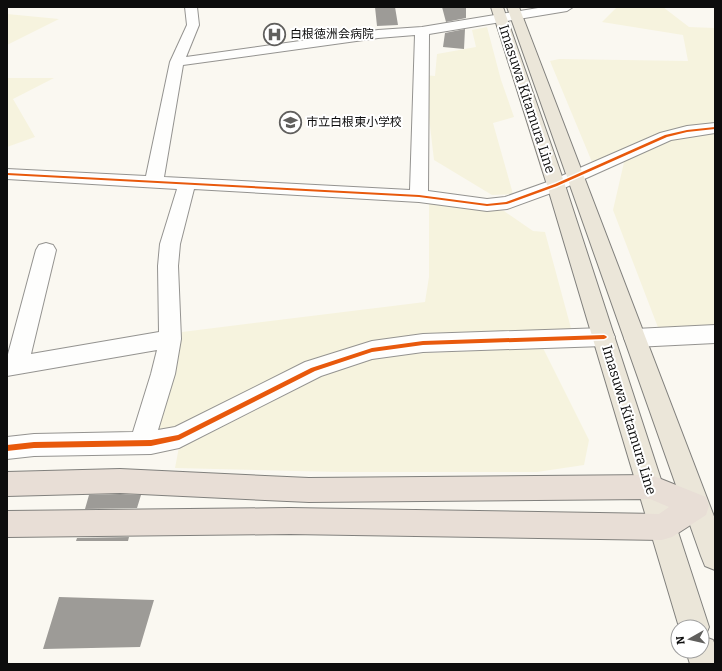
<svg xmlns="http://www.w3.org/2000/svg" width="722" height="671" viewBox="0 0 722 671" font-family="Bitter,'Noto Sans JP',serif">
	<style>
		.farmland { fill: #f6f3de }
		.building { fill: #9d9b97 }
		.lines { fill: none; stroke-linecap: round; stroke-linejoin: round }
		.minor-casing { stroke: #949390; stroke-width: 2 }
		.primary-casing { stroke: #81807d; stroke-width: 2 }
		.motorway-casing { stroke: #81807d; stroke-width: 2 }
		.minor { fill: #fefefd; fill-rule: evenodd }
		.primary { fill: #ebe6d9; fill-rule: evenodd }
		.motorway { fill: #e8ded6; fill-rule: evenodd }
		.cycleway-casing { stroke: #fff; stroke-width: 3 }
		.cycleway { fill: #e8590c; fill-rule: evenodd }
		.labels { text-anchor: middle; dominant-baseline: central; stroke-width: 4; stroke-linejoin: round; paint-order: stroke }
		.far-poi-label { font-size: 12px; fill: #0d0d0d; stroke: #fff; text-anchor: start }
		.street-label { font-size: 14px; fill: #0d0d0d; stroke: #fff }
	</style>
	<rect width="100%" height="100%" fill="#faf8f1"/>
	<!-- farmland -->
	<path class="farmland" d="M617,7h46l26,20 26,1v96l-55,9 -68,29 -42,-101 9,-2 129,2 -5,-26 -81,-13z
		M7,14l52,5 -52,26z
		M487,27l14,53 13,37 -21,6 20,71 -21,1 -58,-35 -10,-85 11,1 2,-22 39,-7 -4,-17z
		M7,78h47l-41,21 22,38 -28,10z
		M715,131v197l-56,2 -46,-120 12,-52 46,-20z
		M429,203l75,8 29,20 12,1 27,100 -150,5 -242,90 -26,7 28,-102 243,-30 4,-25z
		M543,348l46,92 -5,25 -47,7h-198l-164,-4 4,-21 140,-76 64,-16z"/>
	<!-- building -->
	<path class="building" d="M375,7h20l3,18 -21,1z
		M442,7h24v11l-20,4z
		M465,29l-1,20 -21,-2 2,-14z
		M120,494l21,1 -4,13 -52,1 4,-14z
		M129,537l-1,4h-52l1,-3z
		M59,597l95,3 -14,47 -97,2z"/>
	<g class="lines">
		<defs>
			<path id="minor" d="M185,7h12l2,18 -13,32 192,-27 44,-3 122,-20h29l-6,4 -138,23 -1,157 59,8 18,-2 45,-16 110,-48 27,-7 28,-3v10l-44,7 -109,49 -55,20 -20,2 -68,-9 -225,-13 -14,55 -2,22 3,73 -6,35 -17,56 17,-3 130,-65 67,-21 51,-7 181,-6 8,3 3,6 -3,6 -8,3 -181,6 -51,7 -51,17 -142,72 -28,6 -117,2 -27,3v-22l27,-3 99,-2 18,-58 6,-24 -150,26v-18l29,-108 3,-5 7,-2 7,2 3,5 -25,104 128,-22 -1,-66 2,-22 17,-55 -170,-10v-10l139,7 24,-114 17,-37zM415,35l-5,155 -246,-13 19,-112 195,-27z
				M715,325v18l-80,4 -8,-3 -3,-6 3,-6 8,-3z"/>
			<path id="primary" d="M491,7h12l62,178 144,442 -4,10 8,3 2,5v19h-25l-4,-13h16v-24h-23l-132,-442z
				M507,7h12l196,512v51l-10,-4 -4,-10z"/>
			<path id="motorway" d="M120,469l189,9 342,-3 55,22 3,9 -3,9 -34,22 -10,3 -372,-6 -283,3v-26l283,-3 369,6 10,-7 -19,-8 -341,3 -189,-9 -113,3v-24z"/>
		</defs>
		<!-- minor casing -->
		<use href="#minor" class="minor-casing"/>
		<!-- primary casing -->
		<use href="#primary" class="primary-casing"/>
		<!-- motorway casing -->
		<use href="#motorway" class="motorway-casing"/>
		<!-- minor -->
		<use href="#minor" class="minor"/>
		<!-- primary -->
		<use href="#primary" class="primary"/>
		<!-- motorway -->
		<use href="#motorway" class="motorway"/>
		<defs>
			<path id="cycleway" d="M715,127v2l-28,3 -20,5 -110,49 -50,18 -20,2 -68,-9 -412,-22v-2l412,22 68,9 19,-2 49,-18 110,-49 22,-5z
				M604,335l2,1 1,1 -1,1 -2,1 -181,6 -51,7 -57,19 -136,69 -28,6 -117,2 -27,3v-6l27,-3 117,-2 27,-5 133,-67 61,-20 51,-7z"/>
		</defs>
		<!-- cycleway casing -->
		<use href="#cycleway" class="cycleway-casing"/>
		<!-- cycleway -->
		<use href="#cycleway" class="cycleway"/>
	</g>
	<!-- icons -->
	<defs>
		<symbol id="hospital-ring" viewBox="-11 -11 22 22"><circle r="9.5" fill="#fff" stroke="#605f5d" stroke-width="1.5"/><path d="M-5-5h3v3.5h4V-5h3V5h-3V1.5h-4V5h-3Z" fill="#605f5d"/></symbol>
		<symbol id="school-ring" viewBox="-11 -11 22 22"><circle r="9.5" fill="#fff" stroke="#605f5d" stroke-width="1.5"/><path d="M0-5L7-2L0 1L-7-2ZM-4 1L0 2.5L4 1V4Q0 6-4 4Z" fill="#605f5d"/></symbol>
	</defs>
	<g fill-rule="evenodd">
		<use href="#hospital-ring" x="262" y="22" width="25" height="25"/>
		<use href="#school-ring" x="278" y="110" width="25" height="25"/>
	</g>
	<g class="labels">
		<!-- far-poi labels -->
		<g class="far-poi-label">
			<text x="290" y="34">白根徳洲会病院</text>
			<text x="306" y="122">市立白根東小学校</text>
		</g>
		<!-- street labels -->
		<g class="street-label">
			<text transform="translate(527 99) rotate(72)">Imasuwa Kitamura Line</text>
			<text transform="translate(629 420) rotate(73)">Imasuwa Kitamura Line</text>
		</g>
	</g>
	<!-- border -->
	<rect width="722" height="671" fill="none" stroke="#0d0d0d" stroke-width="16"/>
	<!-- north arrow -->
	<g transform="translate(690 639) rotate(262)"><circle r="19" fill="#ffffff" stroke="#9e9e9e"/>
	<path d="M0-3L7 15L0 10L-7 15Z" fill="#605f5d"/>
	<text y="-6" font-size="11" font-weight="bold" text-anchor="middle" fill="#0d0d0d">N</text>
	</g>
</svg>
